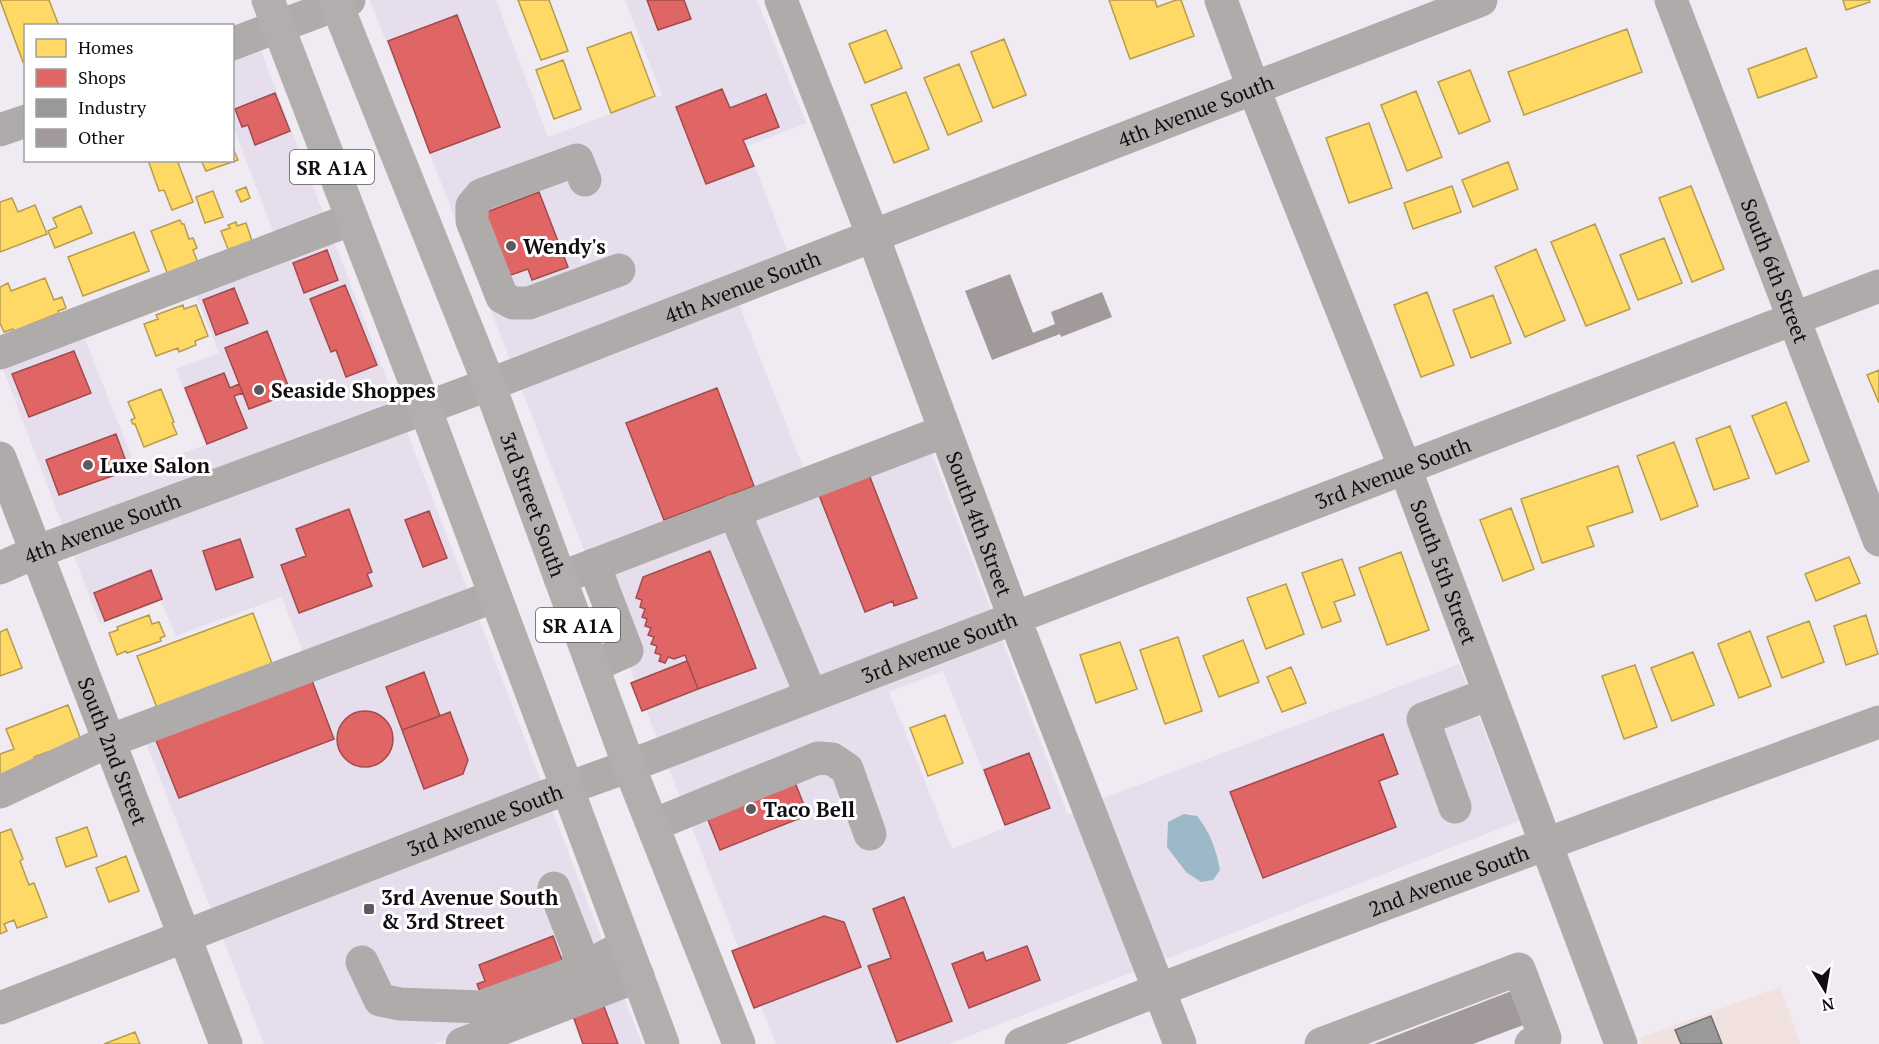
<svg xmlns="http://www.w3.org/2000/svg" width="1879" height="1044" viewBox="0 0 1879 1044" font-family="'PT Serif',serif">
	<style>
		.commercial { fill: #e7deed; fill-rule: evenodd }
		.industrial { fill: #f2e2df }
		.water { fill: #9db8c6 }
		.homes { fill: #ffd966; stroke: #b89c4d; stroke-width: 1.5 }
		.shops { fill: #e06666; stroke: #a24b4d; stroke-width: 1.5 }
		.industry { fill: #999; stroke: #706f70; stroke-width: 1.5 }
		.building { fill: #a29a9a }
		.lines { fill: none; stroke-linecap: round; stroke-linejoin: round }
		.minor { stroke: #aeabaa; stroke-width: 33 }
		.major { stroke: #b2aeae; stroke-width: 33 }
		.poi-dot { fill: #5f5a60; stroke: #fff; stroke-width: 2 }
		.labels { text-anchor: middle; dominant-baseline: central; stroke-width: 6; stroke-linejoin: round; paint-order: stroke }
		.shield { fill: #fff; stroke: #585659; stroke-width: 1.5 }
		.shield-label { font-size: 20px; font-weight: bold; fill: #110d12 }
		.street-label { font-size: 21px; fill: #110d12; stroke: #fff }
		.poi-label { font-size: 21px; font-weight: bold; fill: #110d12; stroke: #fff; text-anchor: start }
	</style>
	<rect width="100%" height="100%" fill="#f0eaf2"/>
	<!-- commercial -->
	<path class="commercial" d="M370,0h126l52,137 114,-42 -37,-95h132l49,123 -59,23 46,119 -60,24 72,183 117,-45 146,388 41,-19 350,-132 60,157 -570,223h-173zM943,671l62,157 -53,21 -63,-157z
		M256,38l386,1006h-60l-19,-49 -128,49h-171l-125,-319 168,-62 -25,-66 -106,39 -15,-35 -61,23 -100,-263 82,-29 55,138 68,-25 -29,-76 43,-16 -25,-63 88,-35 -49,-129v-79z"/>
	<!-- industrial -->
	<path class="industrial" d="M1780,987l20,57h-158l-3,-6z"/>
	<!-- water -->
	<path class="water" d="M1184,814l13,2c13,16 19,33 23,54l-7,10 -12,2 -15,-10 -19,-25 1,-25z"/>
	<!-- homes -->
	<path class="homes" d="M0,0h49l10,26h-33v35l-3,1z
		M518,0h31l19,51 -27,9z
		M1109,0h46l2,7 19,-7h5l13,36 -64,23z
		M1843,0h26l1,2 -24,8z
		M1627,29l15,43 -118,43 -16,-43z
		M886,30l16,38 -37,15 -16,-39z
		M631,32l24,64 -44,17 -24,-65z
		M1004,39l22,56 -33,13 -22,-56z
		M1806,48l11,29 -59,21 -10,-29z
		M563,60l18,49 -27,10 -18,-49z
		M959,64l23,57 -34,14 -24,-57z
		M1470,70l20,51 -31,13 -21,-52z
		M1416,91l26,66 -35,14 -26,-66z
		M906,92l23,57 -35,14 -23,-58z
		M1369,123l23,65 -43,15 -23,-65z
		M232,146l6,14 -32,11 -5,-11h31z
		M148,160h29l16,42 -21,8 -8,-20 -5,1z
		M1508,162l10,27 -45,18 -11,-27z
		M1452,186l9,26 -48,17 -9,-26z
		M1691,186l33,83 -32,13 -33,-84z
		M246,187l4,11 -9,4 -5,-11z
		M213,191l10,26 -18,6 -9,-26z
		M12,198l6,14 17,-7 12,29 -47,18v-50z
		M81,206l11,27 -37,15 -7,-17 9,-4 -4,-9z
		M180,220l2,4h2l5,15 4,-1 4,10 -4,2 5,13 -30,12 -17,-44z
		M236,222l1,4 9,-3 7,21 -25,5 -7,-18 9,-3 -2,-3z
		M1595,224l35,85 -44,17 -35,-84z
		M134,232l15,39 -66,25 -15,-39z
		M1664,238l18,45 -44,17 -18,-45z
		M1536,249l29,71 -40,17 -30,-70z
		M45,278l9,22 8,-3 4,11 -8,3 1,2 -45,18 -1,-2 -9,3 -4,-9v-36l8,-4 3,8z
		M1427,292l27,73 -33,12 -27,-72z
		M1493,295l18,48 -40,15 -18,-48z
		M183,305l1,4 12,-4 12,31 -13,5 1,4 -17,7 -1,-4 -22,8 -12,-32 14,-5 -2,-4z
		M1879,370v33l-12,-28z
		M161,389l13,33 -2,1 5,11 -33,13 -9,-23h-2l-2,-4 4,-2 -7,-16z
		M1786,402l23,59 -33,13 -24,-58z
		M1730,426l19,52 -35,12 -18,-51z
		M1674,442l24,64 -37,14 -24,-64z
		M1618,466l15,46 -46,15 7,19 -52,17 -21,-64z
		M1511,508l23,61 -31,12 -23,-61z
		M1401,552l28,78 -42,15 -28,-77z
		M1849,557l11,26 -44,18 -11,-27z
		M1342,559l13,36 -21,7 7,19 -19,7 -20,-55z
		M1286,584l18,50 -38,15 -19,-51z
		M253,613l21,56 -115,44 -22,-57z
		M149,615l3,9 7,-2 6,14 -5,2 1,3 -34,12 -1,-2 -9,4 -8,-22 9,-3 -1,-3z
		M1866,615l12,39 -32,11 -12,-39z
		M1809,621l15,41 -42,16 -15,-41z
		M7,629l15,39 -22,8v-44z
		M1750,631l21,55 -32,12 -21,-54z
		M1178,637l24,74 -37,13 -25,-74z
		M1243,640l16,42 -40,15 -16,-41z
		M1120,642l17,47 -41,14 -16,-48z
		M1693,652l21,53 -42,16 -21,-53z
		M1635,665l22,62 -33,12 -22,-63z
		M1291,667l15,36 -24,9 -15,-35z
		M68,705l13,35 -47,17 5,12 -36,14 -3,-9v-20l14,-5 -8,-20z
		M945,715l18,48 -35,13 -18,-48z
		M87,827l10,29 -31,11 -10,-29z
		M11,829l12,30 -3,2 9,24 5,-2 13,34 -30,11 -3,-8 -10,4 3,7 -7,3v-101z
		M126,856l13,35 -30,11 -13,-34z
		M135,1032l5,12h-36z"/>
	<!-- shops -->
	<path class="shops" d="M647,0h37l7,19 -33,11z
		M457,15l43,112 -70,26 -42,-112z
		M722,89l8,19 36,-14 13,33 -36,13 11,26 -48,18 -30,-77z
		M275,93l15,38 -35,14 -7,-20 -6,2 -7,-18z
		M539,192l29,75 -36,13 -4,-11 -20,7 -24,-63z
		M327,250l11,30 -34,13 -11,-30z
		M345,285l32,80 -31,12 -10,-27 -5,2 -21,-53z
		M234,288l14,35 -32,12 -13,-35z
		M267,331l24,62 -42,16 -24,-61z
		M74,351l17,42 -62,24 -17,-43z
		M224,373l6,15 9,-4 4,9 -9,3 13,32 -40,16 -22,-56z
		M717,388l37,98 -90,34 -38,-97z
		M116,434l13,36 -70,25 -13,-35z
		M868,472l49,126 -23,8 -1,-5 -28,11 -46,-117z
		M349,509l23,63 -5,2 5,12 -73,27 -18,-48 25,-9 -10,-27z
		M429,511l18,47 -24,9 -18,-47z
		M240,539l13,38 -37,13 -13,-39z
		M710,551l46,117 -58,21 -13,-34 -11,4 -6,-2 -3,6 -6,-2 2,-6 -6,-2 2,-7 -6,-2 3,-7 -6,-2 3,-7 -6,-2 2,-7 -5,-2 3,-8 -5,-2 2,-7 -6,-2 7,-21z
		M151,570l11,29 -57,22 -11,-28z
		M687,661l11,28 -56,22 -11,-28z
		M424,672l16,44 -38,14 -16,-43z
		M311,678l23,61 -155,59 -24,-60z
		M337 739a28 28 0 1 1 56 0a28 28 0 1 1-56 0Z
		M450,712l18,48 -5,14 -39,15 -22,-59z
		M1383,734l15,40 -19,7 17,46 -133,51 -33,-86z
		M1029,753l21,55 -45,17 -21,-55z
		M792,775l16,40 -88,35 -16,-40z
		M904,897l48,124 -55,21 -29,-76 23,-8 -18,-49z
		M824,916l20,6 17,45 -107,41 -22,-57z
		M553,936l12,32 -82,32 -6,-16 8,-3 -6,-16z
		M1027,946l13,34 -71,28 -17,-44 31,-12 3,9z
		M600,996l18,48h-35l-13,-37z"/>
	<!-- industry -->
	<path class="industry" d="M1711,1016l11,28h-41l-6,-14z"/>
	<!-- building -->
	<path class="building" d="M1010,274l23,59 22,-9 -4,-12 51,-20 10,25 -51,20 -1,-3 -68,26 -27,-69z
		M1514,990l12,34 -53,20h-99z"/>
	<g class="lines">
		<!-- minor -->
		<g class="minor">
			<path id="s1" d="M781,0l92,236 141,381 166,427"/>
			<path id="s2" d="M1221,0l32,87 152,381 216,576"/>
			<path id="s3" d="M1671,0l208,540"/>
			<path d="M232,44l117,-44"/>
			<path d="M0,130l26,-9"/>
			<path d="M585,180l-8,-20 -96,35 -9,11v15l30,76 11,6h16l90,-33"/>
			<path d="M0,353l352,-134"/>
			<path id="s4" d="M0,458l226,586"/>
			<path d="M734,511l77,184"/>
			<path id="s5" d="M0,568l36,-16 473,-175 972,-377"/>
			<path d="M560,578l385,-147"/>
			<path d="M593,666l34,-15 -33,-86"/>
			<path d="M0,792l109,-51 386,-145"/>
			<path d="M1455,807l-32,-88 66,-25"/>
			<path d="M653,825l165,-67 14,1 15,10 23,65"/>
			<path d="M554,888l25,64 -2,20"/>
			<path d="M362,962l18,38 20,4 81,3 96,-35 49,-27"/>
			<path id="s6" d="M0,1008l546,-212 83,-30 1250,-480"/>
			<path d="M462,1044l176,-68"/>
			<path id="s7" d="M1021,1044c284,-113 571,-217 858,-322"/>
			<path d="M1321,1044l198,-75 26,69 -14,6"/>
		</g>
		<!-- major -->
		<g class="major">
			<path d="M268,0l157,408 238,636"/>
			<path id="s8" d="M335,0l154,384 140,382 110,278"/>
		</g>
	</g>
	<!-- markers -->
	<g class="poi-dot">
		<circle cx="511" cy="246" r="6"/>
		<circle cx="259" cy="390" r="6"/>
		<circle cx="88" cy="465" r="6"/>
		<circle cx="751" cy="809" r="6"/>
		<rect x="363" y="903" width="12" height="12" rx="3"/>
	</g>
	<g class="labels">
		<!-- shield labels -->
		<g class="shield">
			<rect x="290" y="150" width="84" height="34" rx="4.5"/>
			<rect x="536" y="608" width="84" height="34" rx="4.5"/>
		</g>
		<g class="shield-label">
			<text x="332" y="167">SR A1A</text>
			<text x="578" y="625">SR A1A</text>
		</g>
		<!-- street labels -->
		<g class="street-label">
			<text stroke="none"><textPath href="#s5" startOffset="1280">4th Avenue South</textPath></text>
			<text stroke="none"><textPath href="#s3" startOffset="290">South 6th Street</textPath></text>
			<text stroke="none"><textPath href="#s5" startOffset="794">4th Avenue South</textPath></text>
			<text stroke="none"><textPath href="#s6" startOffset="1492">3rd Avenue South</textPath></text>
			<text stroke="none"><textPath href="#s8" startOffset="542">3rd Street South</textPath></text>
			<text stroke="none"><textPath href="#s1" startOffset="560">South 4th Street</textPath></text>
			<text stroke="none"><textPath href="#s5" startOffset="110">4th Avenue South</textPath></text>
			<text stroke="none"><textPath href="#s2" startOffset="614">South 5th Street</textPath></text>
			<text stroke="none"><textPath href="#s6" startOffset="1006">3rd Avenue South</textPath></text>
			<text stroke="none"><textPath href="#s4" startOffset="314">South 2nd Street</textPath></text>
			<text stroke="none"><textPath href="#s6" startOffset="520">3rd Avenue South</textPath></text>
			<text stroke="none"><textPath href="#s7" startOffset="458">2nd Avenue South</textPath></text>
		</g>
		<!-- poi labels -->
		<g class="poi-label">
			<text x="523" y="246">Wendy's</text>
			<text x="271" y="390">Seaside Shoppes</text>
			<text x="100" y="465">Luxe Salon</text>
			<text x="763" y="809">Taco Bell</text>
			<text x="381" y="897">3rd Avenue South<tspan x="381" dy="24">&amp; 3rd Street</tspan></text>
		</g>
	</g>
	<!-- legend -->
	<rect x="24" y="24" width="210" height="138" fill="#ffffff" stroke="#a09ea0" stroke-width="1.5"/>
	<rect x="36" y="39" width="30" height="18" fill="#ffd966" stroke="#a09ea0" stroke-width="1.5"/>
	<text x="78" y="54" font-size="18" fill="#110d12">Homes</text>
	<rect x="36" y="69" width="30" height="18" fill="#e06666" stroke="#a09ea0" stroke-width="1.5"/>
	<text x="78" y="84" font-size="18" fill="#110d12">Shops</text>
	<rect x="36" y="99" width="30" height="18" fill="#999999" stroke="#a09ea0" stroke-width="1.5"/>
	<text x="78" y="114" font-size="18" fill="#110d12">Industry</text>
	<rect x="36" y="129" width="30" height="18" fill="#a29a9a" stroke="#a09ea0" stroke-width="1.5"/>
	<text x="78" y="144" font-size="18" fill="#110d12">Other</text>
	<!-- north arrow -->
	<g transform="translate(1825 990) rotate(169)" stroke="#ffffff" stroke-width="4.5" paint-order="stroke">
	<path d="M0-4.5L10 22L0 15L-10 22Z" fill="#110d12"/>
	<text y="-9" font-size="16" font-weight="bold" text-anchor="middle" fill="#110d12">N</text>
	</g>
</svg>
